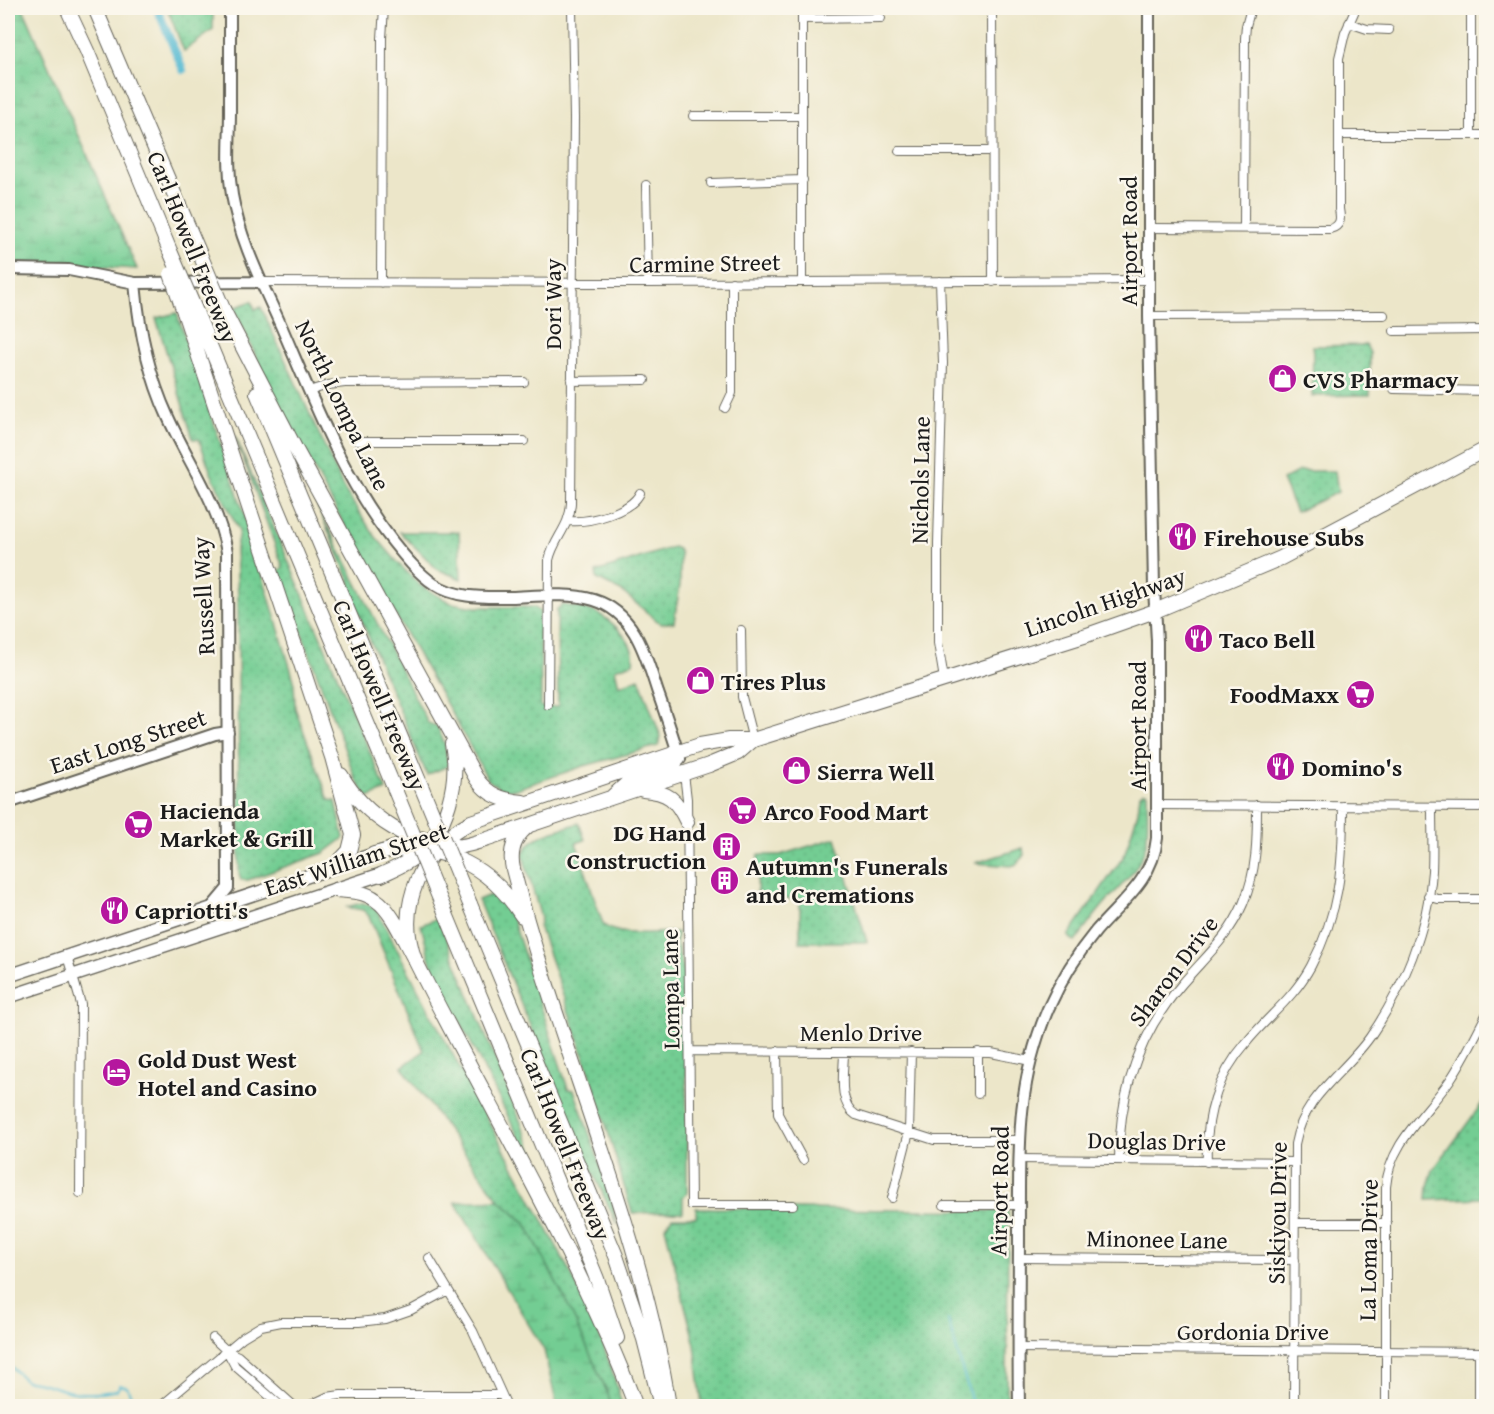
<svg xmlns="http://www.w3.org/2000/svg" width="1494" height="1414" viewBox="0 0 1494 1414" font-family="'Gentium Book Plus',serif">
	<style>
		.green { fill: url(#green-dots); stroke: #487458; stroke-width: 1.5 }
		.wetland { fill: url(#wetland-marsh); stroke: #487458; stroke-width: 1.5 }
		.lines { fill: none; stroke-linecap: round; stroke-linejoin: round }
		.stream { stroke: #54bad2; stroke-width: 2 }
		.canal { stroke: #54bad2; stroke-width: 8 }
		.street-casing { stroke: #656359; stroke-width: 10 }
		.secondary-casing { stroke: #656359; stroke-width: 14 }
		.primary-casing { stroke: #656359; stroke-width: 15 }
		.highway-casing { stroke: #656359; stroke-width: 16 }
		.street { stroke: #fff; stroke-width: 8 }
		.secondary { stroke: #fff; stroke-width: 10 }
		.primary { stroke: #fff; stroke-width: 12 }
		.highway { stroke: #fff; stroke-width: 14 }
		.highway-bridge-casing { stroke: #656359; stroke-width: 16; stroke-linecap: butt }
		.highway-bridge { stroke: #fff; stroke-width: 14 }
		.labels { text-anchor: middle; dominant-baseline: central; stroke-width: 5; stroke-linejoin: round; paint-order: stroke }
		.street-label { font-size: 24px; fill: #1c1c1c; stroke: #fbf7ec }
		.poi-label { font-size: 24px; font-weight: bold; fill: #1c1c1c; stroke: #fbf7ec; text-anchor: start }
	</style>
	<defs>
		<pattern id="green-dots" width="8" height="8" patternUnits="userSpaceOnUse" patternTransform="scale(1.5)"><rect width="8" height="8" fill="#73cd93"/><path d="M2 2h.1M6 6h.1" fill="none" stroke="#63af7e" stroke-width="1.8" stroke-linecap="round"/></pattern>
		<pattern id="wetland-marsh" width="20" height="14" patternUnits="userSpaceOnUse" patternTransform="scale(1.5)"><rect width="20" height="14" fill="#73cd93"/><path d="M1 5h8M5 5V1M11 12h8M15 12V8" fill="none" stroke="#63af7e"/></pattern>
	</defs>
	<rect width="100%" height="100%" fill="#fbf7ec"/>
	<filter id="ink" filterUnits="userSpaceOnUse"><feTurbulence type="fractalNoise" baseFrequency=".0167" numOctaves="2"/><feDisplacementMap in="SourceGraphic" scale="12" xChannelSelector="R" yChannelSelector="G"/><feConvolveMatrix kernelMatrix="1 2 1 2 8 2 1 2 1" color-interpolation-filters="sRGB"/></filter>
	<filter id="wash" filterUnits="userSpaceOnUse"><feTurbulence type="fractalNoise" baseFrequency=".008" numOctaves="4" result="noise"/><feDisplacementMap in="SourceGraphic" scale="24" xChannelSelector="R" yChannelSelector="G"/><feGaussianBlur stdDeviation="1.35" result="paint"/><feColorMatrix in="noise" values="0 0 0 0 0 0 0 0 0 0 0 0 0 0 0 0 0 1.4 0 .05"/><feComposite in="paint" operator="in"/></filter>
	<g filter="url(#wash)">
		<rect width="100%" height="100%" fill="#ece6c9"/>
		<!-- green -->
		<path class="green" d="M167,8h46v22l-29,21z
			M252,301l3,9 6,-3 84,184 30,45 25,29 21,21 30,17 25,4h58l6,5 1,95h17l-1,-98 5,-4c12,1 26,3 37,9 15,9 38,30 34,49l-18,6 4,17 20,-8 22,59 -3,9 -74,20 -71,24 -13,-2 -12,-8 -35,-65 -88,-152 -95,-175 -36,-80z
			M177,313l67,200 50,167 1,28 34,92 7,1 8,37 -20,15 -76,27h-7l-2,-7 -1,-274 -2,-51 3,-17 -28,-58 -12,-34h-6l-37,-121z
			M1366,345l4,8v42l-58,1 1,-50z
			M235,436l151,354 -18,8 -12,-18 -77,-209 4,-4z
			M1299,471h36l3,21 -42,20 -14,-32z
			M318,507l110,216 9,3 8,19 3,21 -21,9 -79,-187 3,-4z
			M400,532h59l2,47 -24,-10z
			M673,547l5,2 2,4v32l-6,37 -13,2 -40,-33 -24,-12 -1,-7z
			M1144,792h3c0,17 2,36 -1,52 -6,26 -22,38 -39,57 -12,13 -21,27 -32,41l-7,-6 56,-80 14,-44 2,-18z
			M579,823l6,17 -9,3 27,81c12,14 55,8 74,8l-1,11 10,35 1,215 -4,4v15l-51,1 -37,-125 -56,-162 2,-8 -18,-62c4,-22 38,-26 56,-33z
			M836,838l31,104h-67v-43l-43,-1 1,-43h22z
			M1023,848l1,7 -7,9 -6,2 -36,-3z
			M495,893l16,21 57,175 6,1 38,108 5,27 -48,-105 -91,-220z
			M362,903l8,2 8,7c46,91 95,180 144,270 39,72 81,144 100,224h-11l-3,-12 -82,-170 -27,-24 -97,-133 22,-16 -55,-135 -6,-6 -17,-3z
			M438,918l123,303 -130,-257 -10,-39z
			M1486,1098l-1,100 -58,2 1,-14 5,-16z
			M696,1208l312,3 -1,195h-305l-7,-61 -30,-118 7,-10h24z"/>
		<!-- wetland -->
		<path class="wetland" d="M8,8h15l114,261 -129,-7z
			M499,1200l27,24 43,83 39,87 3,12h-54l-13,-56 -89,-148z"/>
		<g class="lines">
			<!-- stream -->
			<path class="stream" d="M948,1320l25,86
				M8,1364l18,17c14,0 24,5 38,9 17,5 35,4 53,0l3,-5 7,2 4,9 8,2"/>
			<!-- canal -->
			<path class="canal" d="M157,8l26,62"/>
		</g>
	</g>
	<g filter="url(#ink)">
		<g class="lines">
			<defs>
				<path id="street" d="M802,8v273
					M992,8l1,274
					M802,19l79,-1
					M1349,23l18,6 22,1
					M693,116h109
					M1471,134v-126
					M1339,135h147
					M899,151h93
					M711,183l92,-3
					M646,185l2,98
					M1149,228l181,1c11,-3 11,-10 9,-20v-151l6,-25 11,-25
					M1244,228l1,-190 1,-12 5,-18
					M940,281l3,82 -5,180v100l6,36
					M262,282l386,1 501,-3
					M381,283l1,-245 2,-30
					M1149,316l235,-1
					M1394,331l92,-1
					M571,381l74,-1
					M1394,389l92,2
					M309,391l19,-6 17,-2 179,-1
					M725,408l7,-15v-111
					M357,441h167
					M569,521c20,2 62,-9 71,-28
					M741,630l1,67 11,43
					M548,705l1,-145c5,-22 21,-33 22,-57l3,-385 -2,-110
					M684,774l3,25 4,406h102
					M1158,805l328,2
					M1428,896l10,3h48
					M67,956l14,48 -1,189
					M690,1051l301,2 40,8
					M777,1051l1,63 25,46
					M844,1052c0,19 -7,51 12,63l78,25h85
					M978,1094v-42
					M1019,1159l276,3
					M1119,1160c0,-66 20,-126 63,-176 23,-27 47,-47 61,-80 14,-32 14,-65 14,-99
					M1207,1162c-2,-44 10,-86 39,-119 23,-28 47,-44 65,-77 29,-55 32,-99 32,-160
					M892,1198l17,-66 2,-80
					M944,1205h75
					M1295,1223h92
					M429,1258l44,73 34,75
					M1019,1258l276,2
					M213,1338l14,13 11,5 56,50
					M1018,1348l468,4
					M227,1351l8,15 46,40
					M161,1406l82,-69 18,-11 20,-4h78l26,-3 26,-9 37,-20
					M308,1406l19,-9 14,-2h161
					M1294,1406l1,-262c9,-49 48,-69 75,-107 33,-48 58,-108 62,-166 1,-21 0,-43 0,-64
					M1386,1406v-219c3,-44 40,-72 64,-107 14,-21 25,-43 36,-65
					M1479,1406v-54"/>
				<path id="secondary" d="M230,8c0,34 0,69 0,103 0,29 -3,55 2,84 8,46 31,90 50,133 32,74 61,150 111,214 12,15 25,31 41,42 23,15 50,13 77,13 26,-1 57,-5 83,3 42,13 52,57 64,93 8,22 15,44 22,66
					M8,269l61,1 66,13 127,-1
					M135,283c4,45 14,93 33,134 20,45 50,85 59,135l1,336 -16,19
					M8,803l207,-69 13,-2
					M1019,1406c-1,-59 0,-118 0,-177 0,-80 -3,-145 29,-220 12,-27 29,-55 48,-78 25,-29 57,-51 61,-93v-197l-3,-53 -5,-272v-308"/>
				<path id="primary" d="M8,976l414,-138
					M8,997l380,-125"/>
				<path id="highway" d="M67,8l20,43 83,200
					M95,8l104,244
					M224,311l71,137 181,330c12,18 27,22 47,24
					M184,312l148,445 21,78 -4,16 -15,16
					M196,312l199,478
					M257,393l162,388
					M341,775c23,41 73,75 121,71 8,-1 15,-4 23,-6l224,-75 29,-12 15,-13
					M643,790c26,2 33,9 44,32
					M613,796l19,-17 43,-15 3,-11
					M528,826c-14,11 -19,25 -15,43 46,181 127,352 156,537
					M374,854c63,-15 114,9 148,62
					M381,875c12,-6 26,-11 36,-20 30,-24 43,-74 35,-111
					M335,890c14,1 29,1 41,10 16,10 29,43 39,60 74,148 161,290 220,444
					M470,904l146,352 28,83 16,63
					M446,914l131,316 20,49 20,59
					M415,960c-20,-53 7,-113 56,-138l229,-77 29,-5h24l334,-105 68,-24 126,-53 205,-109"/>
			</defs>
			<!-- street casing -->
			<use href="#street" class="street-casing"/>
			<!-- secondary casing -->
			<use href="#secondary" class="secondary-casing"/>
			<!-- primary casing -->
			<use href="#primary" class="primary-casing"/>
			<!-- highway casing -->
			<use href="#highway" class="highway-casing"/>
			<!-- street -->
			<use href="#street" class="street"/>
			<!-- secondary -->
			<use href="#secondary" class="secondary"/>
			<!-- primary -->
			<use href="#primary" class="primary"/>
			<!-- highway -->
			<use href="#highway" class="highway"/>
			<defs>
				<path id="highway-bridge" d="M170,251l26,61
					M199,252l25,59
					M171,274l13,38
					M419,781l51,123
					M395,790l51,124"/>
			</defs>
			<!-- highway-bridge casing -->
			<use href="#highway-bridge" class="highway-bridge-casing"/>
			<!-- highway-bridge -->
			<use href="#highway-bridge" class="highway-bridge"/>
		</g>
	</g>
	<!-- icons -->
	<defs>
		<symbol id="shop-disc" viewBox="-11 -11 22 22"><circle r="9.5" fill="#b5179e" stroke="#fbf7ec"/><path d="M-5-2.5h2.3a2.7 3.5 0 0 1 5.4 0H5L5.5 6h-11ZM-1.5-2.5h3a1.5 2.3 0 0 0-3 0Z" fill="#fff"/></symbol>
		<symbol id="restaurant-disc" viewBox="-11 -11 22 22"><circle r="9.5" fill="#b5179e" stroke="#fbf7ec"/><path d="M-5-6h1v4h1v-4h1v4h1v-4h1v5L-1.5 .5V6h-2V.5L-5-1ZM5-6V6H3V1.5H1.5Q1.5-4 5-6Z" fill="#fff"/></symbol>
		<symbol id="supermarket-disc" viewBox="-11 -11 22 22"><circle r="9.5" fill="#b5179e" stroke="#fbf7ec"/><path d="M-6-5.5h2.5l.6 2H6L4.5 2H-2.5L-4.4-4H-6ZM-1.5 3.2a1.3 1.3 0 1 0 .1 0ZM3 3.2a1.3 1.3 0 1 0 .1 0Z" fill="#fff"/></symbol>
		<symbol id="building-disc" viewBox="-11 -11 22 22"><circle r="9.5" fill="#b5179e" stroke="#fbf7ec"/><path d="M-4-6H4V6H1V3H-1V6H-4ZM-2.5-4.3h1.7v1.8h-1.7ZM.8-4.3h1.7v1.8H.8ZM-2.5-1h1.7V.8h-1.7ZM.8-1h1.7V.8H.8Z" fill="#fff"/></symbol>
		<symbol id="hotel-disc" viewBox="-11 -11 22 22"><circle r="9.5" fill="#b5179e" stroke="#fbf7ec"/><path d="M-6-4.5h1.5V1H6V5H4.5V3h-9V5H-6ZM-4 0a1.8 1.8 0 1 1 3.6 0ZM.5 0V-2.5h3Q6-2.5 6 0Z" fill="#fff"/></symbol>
	</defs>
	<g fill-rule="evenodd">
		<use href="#shop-disc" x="1266" y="362" width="33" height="33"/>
		<use href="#restaurant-disc" x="1166" y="520" width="33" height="33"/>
		<use href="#restaurant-disc" x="1182" y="622" width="33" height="33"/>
		<use href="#shop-disc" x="684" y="664" width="33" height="33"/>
		<use href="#supermarket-disc" x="1344" y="678" width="33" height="33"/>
		<use href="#restaurant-disc" x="1264" y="750" width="33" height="33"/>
		<use href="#shop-disc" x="780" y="754" width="33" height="33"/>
		<use href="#supermarket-disc" x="726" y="794" width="33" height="33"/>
		<use href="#supermarket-disc" x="122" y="808" width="33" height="33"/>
		<use href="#building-disc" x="710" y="830" width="33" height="33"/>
		<use href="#building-disc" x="708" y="864" width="33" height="33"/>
		<use href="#restaurant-disc" x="98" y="894" width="33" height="33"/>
		<use href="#hotel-disc" x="100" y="1056" width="33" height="33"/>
	</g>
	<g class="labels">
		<!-- street labels -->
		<g class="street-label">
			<text transform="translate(1128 241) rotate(-90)">Airport Road</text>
			<text transform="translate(193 247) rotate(68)">Carl Howell Freeway</text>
			<text transform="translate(705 263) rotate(-1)">Carmine Street</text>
			<text transform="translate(552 304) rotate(-90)">Dori Way</text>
			<text transform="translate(343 405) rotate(64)">North Lompa Lane</text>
			<text transform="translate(920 480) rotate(-89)">Nichols Lane</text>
			<text transform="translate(203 596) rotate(-93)">Russell Way</text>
			<text transform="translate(1105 602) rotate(-19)">Lincoln Highway</text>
			<text transform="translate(380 695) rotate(67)">Carl Howell Freeway</text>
			<text transform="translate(1137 726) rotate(-90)">Airport Road</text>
			<text transform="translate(128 741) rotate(-18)">East Long Street</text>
			<text transform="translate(356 859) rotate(-18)">East William Street</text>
			<text transform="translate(1173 971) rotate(-53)">Sharon Drive</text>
			<text transform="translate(670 989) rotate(-91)">Lompa Lane</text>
			<text x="861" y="1032">Menlo Drive</text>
			<text transform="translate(1157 1141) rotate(1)">Douglas Drive</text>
			<text transform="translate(566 1144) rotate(68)">Carl Howell Freeway</text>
			<text transform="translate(999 1191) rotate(-89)">Airport Road</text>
			<text transform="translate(1277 1213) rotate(-89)">Siskiyou Drive</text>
			<text transform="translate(1157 1239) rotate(1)">Minonee Lane</text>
			<text transform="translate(1368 1250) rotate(-89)">La Loma Drive</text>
			<text x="1253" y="1331">Gordonia Drive</text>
		</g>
		<!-- poi labels -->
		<g class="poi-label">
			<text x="1303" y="379">CVS Pharmacy</text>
			<text x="1204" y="537">Firehouse Subs</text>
			<text x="1219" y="639">Taco Bell</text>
			<text x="721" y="681">Tires Plus</text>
			<text x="1339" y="694" text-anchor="end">FoodMaxx</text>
			<text x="1302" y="767">Domino's</text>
			<text x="817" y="771">Sierra Well</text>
			<text x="160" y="810">Hacienda<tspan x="160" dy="28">Market &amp; Grill</tspan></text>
			<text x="764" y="811">Arco Food Mart</text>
			<text x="706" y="832" text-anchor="end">DG Hand<tspan x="706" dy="28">Construction</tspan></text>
			<text x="746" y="866">Autumn's Funerals<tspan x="746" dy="28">and Cremations</tspan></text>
			<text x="135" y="910">Capriotti's</text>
			<text x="138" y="1059">Gold Dust West<tspan x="138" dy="28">Hotel and Casino</tspan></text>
		</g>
	</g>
	<!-- margin -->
	<rect width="1494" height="1414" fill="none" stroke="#fbf7ec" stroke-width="30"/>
</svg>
